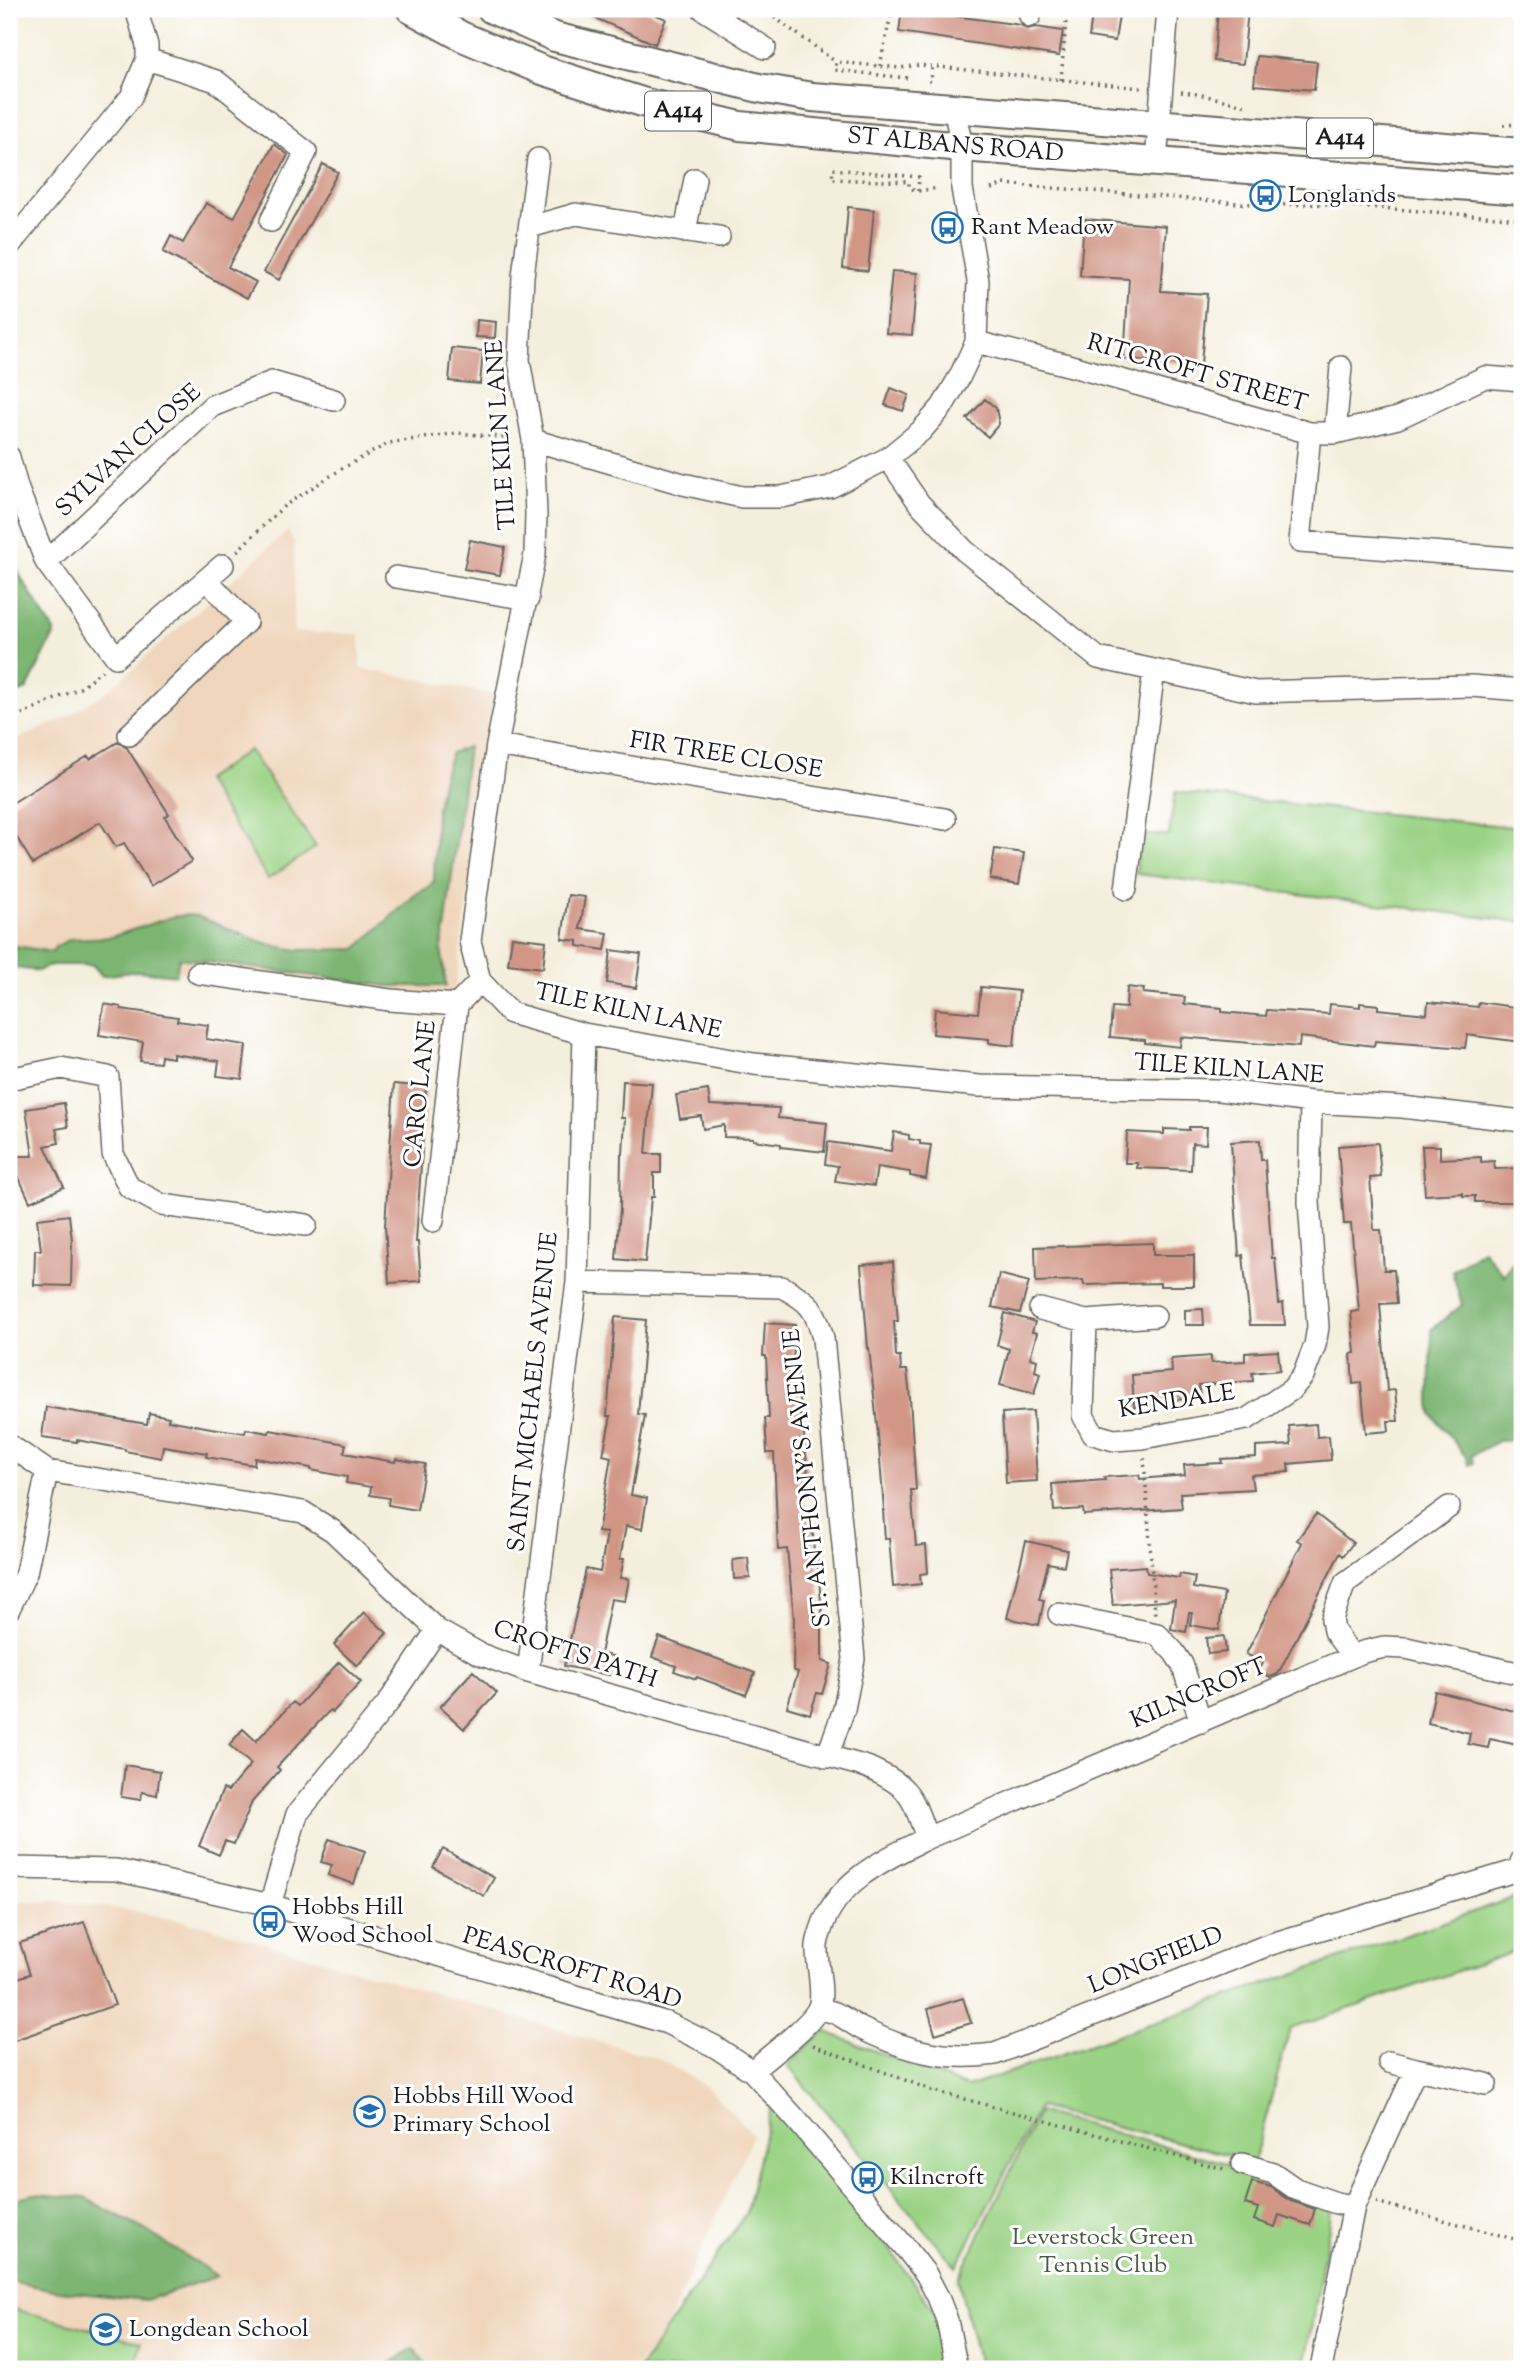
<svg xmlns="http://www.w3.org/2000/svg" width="1531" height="2378" viewBox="0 0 1531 2378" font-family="'Sorts Mill Goudy',serif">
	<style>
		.built { fill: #efd6bc }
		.green { fill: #9bd385; stroke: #5c7850; stroke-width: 2 }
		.forest { fill: #7cb572; stroke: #4c6847; stroke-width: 2 }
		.building { fill: #d19686 }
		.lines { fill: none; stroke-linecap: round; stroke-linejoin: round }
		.minor-casing { stroke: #686660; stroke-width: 24 }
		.major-casing { stroke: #686660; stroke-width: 32 }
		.path { stroke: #686660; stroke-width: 3.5; stroke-dasharray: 2 5; stroke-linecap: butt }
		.minor { stroke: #fff; stroke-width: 21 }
		.major { stroke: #fff; stroke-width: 28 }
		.labels { text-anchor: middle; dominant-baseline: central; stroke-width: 6; stroke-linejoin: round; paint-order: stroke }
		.shield { fill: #fff; stroke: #606060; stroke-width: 2 }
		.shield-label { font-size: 23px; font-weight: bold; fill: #1c1c1c }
		.street-label { font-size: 24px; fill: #1c1c1c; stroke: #fff }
		.poi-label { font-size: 24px; fill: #1c1c1c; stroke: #fff; text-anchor: start }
		.park-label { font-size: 24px; fill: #485c41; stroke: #fff }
	</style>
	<rect width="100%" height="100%" fill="#fff"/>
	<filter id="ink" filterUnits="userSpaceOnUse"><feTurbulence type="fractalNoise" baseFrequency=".0143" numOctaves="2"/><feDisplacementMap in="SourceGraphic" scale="14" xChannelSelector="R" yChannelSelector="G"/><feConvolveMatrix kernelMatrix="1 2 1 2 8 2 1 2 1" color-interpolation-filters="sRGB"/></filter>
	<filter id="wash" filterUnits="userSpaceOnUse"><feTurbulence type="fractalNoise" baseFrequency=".00686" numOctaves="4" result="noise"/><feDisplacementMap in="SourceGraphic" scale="28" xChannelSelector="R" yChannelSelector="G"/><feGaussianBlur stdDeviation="1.57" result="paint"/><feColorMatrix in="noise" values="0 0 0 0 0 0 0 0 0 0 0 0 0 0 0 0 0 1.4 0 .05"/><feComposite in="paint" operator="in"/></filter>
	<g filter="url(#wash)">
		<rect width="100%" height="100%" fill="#f4efdd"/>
		<!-- built -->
		<path class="built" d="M288,531l6,11v90l66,2v34l137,27 -43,302 -53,5 -299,-41 -93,-3v-215l60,-27 36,-23z
			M9,1901h48l70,9 75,15 458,134 48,29 45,47 -91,202 -29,32h-624z"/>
		<!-- green -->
		<path class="green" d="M249,750l67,97 -48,32 -63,-99z
			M1175,792l347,36v94l-386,-48 4,-39h29z
			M1522,1895v54l-232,80 -36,132 -215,-54 -83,160 -169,-202 37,-34 143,56z
			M776,2085l79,116 85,118 13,50h-314l107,-156z
			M1039,2112l293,80 -2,30 -26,147h-324l-22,-90z
			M9,2308l132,34 -7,27h-125z"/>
		<!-- forest -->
		<path class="forest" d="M9,550l11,26 35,57 -28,56 -18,7z
			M468,747l-23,183 -4,17 5,39h-58l-209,-28 -3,17 -38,-4 -36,5 -9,-11h-42l-13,6 -29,-4v-22l43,7 4,-6 15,-7 40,-2 60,-20 18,-2 8,1 62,25 21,6 18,3 58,-1 61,-56 11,-5 6,-7 2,-69 6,-31 9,-28z
			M1522,1249v191l-24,1 -27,15 3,7 -5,2 -2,-7 -35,-44 -2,-10 2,-75 30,-24 -10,-34 31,-21 21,25z
			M34,2194l51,4 60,32 72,46 -71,24 -86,-9 -51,-10v-80z
			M413,2348l17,21h-46v-1z"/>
		<g id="blocks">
			<!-- building -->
			<path class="building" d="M574,9h68l24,10 -11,25z
				M902,9l119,16 6,4 9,-2 27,4 -4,25 -160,-24z
				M1093,9h27l-5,32 -26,-4z
				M1218,9h30l-5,55 -29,-3z
				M1257,56l60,6 -3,28 -60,-5z
				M274,144l14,11 -60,112 28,15 -9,16 -84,-46 8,-16 12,7 23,-40 28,15z
				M323,164l15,8 -59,108 -15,-8z
				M848,207l26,3 -6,61 -25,-3z
				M1084,219l82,7 -5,65 46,3 -6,70 -77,-5 5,-80 -49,-3z
				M892,271l25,2 -5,62 -26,-2z
				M477,320l19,2 -1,16 -19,-1z
				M452,348l31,3 -3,33 -31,-3z
				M891,388l18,7 -6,16 -18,-6z
				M985,399l11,9 3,16 -11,13 -21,-18z
				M470,540l35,7 -5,28 -36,-6z
				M118,742l9,6 42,66 -4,3 27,44 -41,25 -27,-43 -8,4 -16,-25 -67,42 -24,-39v-20l79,-49 2,3z
				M995,849l29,4 -5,31 -29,-5z
				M568,895l17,2 -5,32 28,4 -3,17 -27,-4v-5l-16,-2z
				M512,937l34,4 -3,27 -35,-4z
				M611,950l30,4 -5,34 -29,-5z
				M981,987l38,4 -5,55 -25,-3v-4l-56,-5 2,-25 43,4z
				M1127,987l17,2 -1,4 42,4 -1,7 38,4v4l44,4 1,-6 62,4 1,-10 30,3v-4l18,2v4l49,5 1,-12 50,5 1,-5 43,6v34l-55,-7 -2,13 -90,-7 -1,5 -74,-9 -1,10 -118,-10 -1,10 -35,-4v-3l-35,-3 2,-30 14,1z
				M104,1004l17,3v2l57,8 -1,4 31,4 -2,14 40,6 -4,34 -25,-3 2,-15 -46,-7v4l-12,-2 -1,7 -20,-2 3,-19 -44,-7z
				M623,1081l29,2 -6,71h15v19h-7v24h-3l-6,65 -29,-3 4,-50 1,-55h2l2,-36h-4z
				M394,1084l32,3 -10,155h2l3,39 -32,2 -4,-57z
				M708,1090l2,15 69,3 -1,10 49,5 -3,29 -43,-5v-3l-28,-4v-2l-29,-1v-12l-21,4 -2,-13 -21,3 -4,-24z
				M64,1103l4,24 -12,2 3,14 -14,3 19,41 -34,15 -21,-46h24l-7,-47z
				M1189,1127h18l-1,17 -14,-1 -1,27 -54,-2v-5h-12l2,-31 37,2v-5l25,1z
				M894,1132l15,3v4l11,2v3l11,1 -5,34 -16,-3v-4l-33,-5 -3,19 -39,-5 3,-15 -13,-2 3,-22 63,9z
				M1260,1140l1,20h4l7,98h3l4,46 4,-1 2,22h-35l-7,-70 -4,1 -8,-114z
				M1378,1143l3,34 -11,1 4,52h7l3,40h10l3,33 -17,1 7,87 8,-1 3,31h-10l1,10 -23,2 -5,-50 -8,1 -2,-30 4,-1 -4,-41 8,-1 -8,-87h-7l-6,-78z
				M1422,1146h18v13l41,-2v5l13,-1 1,8 25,-1 2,34h-47v-6h-12v-3l-38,2z
				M69,1215l3,25 -1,46 -37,-1 1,-35h6l-4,-31z
				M1153,1243v12h41v31h-34v-3l-76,2 -1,-5 -47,2 -1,-35z
				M893,1262l5,59h-4l2,35h4l1,14h6l3,28 6,92h-5l5,56 10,-1 2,28 -8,1 1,10 -28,3 -4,-49 -4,1 -2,-29h1l-6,-75 -9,-87h-1l-7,-83z
				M999,1274l30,8 -9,31 -28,-6z
				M1203,1309l1,16h-19v-15z
				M1005,1313l30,9 -3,10 5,1 -7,25 7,2 -2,11 5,2 -6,21 -34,-9 9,-36 -12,-4z
				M615,1317l31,3 -8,94 7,1 -14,80 16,3 -5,31 -16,-3 -6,33h4l-4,19 9,1 -4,22 -14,-2 -11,55 13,2 -4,19 -45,-9 22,-97 14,3 7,-39 -9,-1 13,-75 -8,-2 8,-39h-4z
				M765,1323l30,2 -2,39h4l3,52h2l7,70h-7l2,31 8,-1 2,39 3,-1 5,60v47l9,3 -9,30 -5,-1 -7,21 -23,-7 11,-35 -5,-2 1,-52 -7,-69 -9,1 -4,-97h-7l-2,-35h4l-3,-62h-3z
				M1278,1351l2,19 -28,3 1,8 -54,4 1,13 -41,3v4l-25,2 -2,-32 40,-3 -1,-13 40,-3v7l34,-2v-8z
				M46,1407l101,17 2,-11 20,4 -1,3 43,8 34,5 1,-4 23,4 1,-3 76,14 -2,9 51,9 1,-3 29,5 -8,46 -29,-5 1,-7 -19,-3 1,-8 -25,-4 1,-6 -36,-7v-2l-56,-10 -1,7 -48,-8 1,-4 -44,-7 -2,12 -36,-7v-2l-48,-9v2l-35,-5z
				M1033,1411l4,70 -31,2 -4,-70z
				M1316,1424l1,13 12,-1 2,24 -43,4 1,8 -38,3 2,14 -73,4 2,15 -98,7 -1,-6 -29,2 -2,-27 53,-4 -1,-3 35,-2 1,4 45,-4 -1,-10 38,-2 -1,-4 35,-2v-10l35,-2 -2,-19z
				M1316,1514l37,29 -10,13 -3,-3 -62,121 -8,3 -11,-6 4,-8 -17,-9 56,-111 -5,-3z
				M1026,1541l41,9 -3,16 -16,-3 -9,36 5,1 -5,25 -32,-7z
				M748,1558l2,20 -16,1 -1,-19z
				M1146,1566l1,7 32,5 1,-4 15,3 -2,11 31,5 -5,37 -29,-5 2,-12h-3l-3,19 -15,-3 4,-29 -62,5 -4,-36z
				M364,1612l23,21 -30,33 -23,-21z
				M1224,1636l2,16 -18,2 -2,-16z
				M659,1637l96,36 -9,22 -49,-18 -1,2 -22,-8 2,-5 -24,-9z
				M339,1662l22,20 -28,30 -3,-2 -53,57 3,3 -28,32 -18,42 -9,-3 -6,14 -20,-9 24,-57 5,2 23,-27 -22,-19 14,-16 13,12 37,-39 5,4z
				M473,1671l24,22 -33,36 -24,-22z
				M1435,1691l87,22v33l-32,-7 -2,9 -20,-4 2,-11 -42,-10z
				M125,1765l35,6 -3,24 -15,-3 -1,8 -20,-3z
				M329,1839l36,12 -11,33 -26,-9 4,-10 -11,-3z
				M443,1849l51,29 -10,18 -51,-29z
				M84,1922l31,83 -106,37v-61l21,-7 -10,-31z
				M963,1998l8,25 -36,11 -7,-25z
				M1252,2182l19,5 20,14 24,8 -5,16 -31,-10 -4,12 -21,-7 4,-12 -13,-4z"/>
		</g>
	</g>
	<g filter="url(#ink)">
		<use href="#blocks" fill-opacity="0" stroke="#686660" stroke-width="2"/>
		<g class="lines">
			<defs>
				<path id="minor" d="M136,9l11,36v14l69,22 90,71 -35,69
					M703,9l62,39
					M1030,16l2,-7
					M538,159l-15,117 -4,84 14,80 3,74 -1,40 -38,191 -27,196 10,40 30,32 74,21 170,30 225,22 240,4 92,12 91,5 120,14
					M1156,162l12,-153
					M530,227l46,-13 143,23
					M685,232l10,-53
					M9,246l122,-149 16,-38
					M976,342l92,23 242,68h25l63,-15 87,-41 37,3
					M1310,433l-10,109 222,17
					M1335,433l6,-66
					M533,440l150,44 59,13h39l49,-10 58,-29 33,-27 21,-24 18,-31 16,-34 2,-61 -16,-93v-41l-8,-39
					M9,457l8,30 29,75 70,95 107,-92
					M888,458l31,45 46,48 133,107 158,34 215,-6 51,4
					M46,562l166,-156 60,-24 62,18
					M396,577l132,22
					M129,735l117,-113 -39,-42
					M497,745l448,74
					M1126,889l28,-219
					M198,973l192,27 67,5
					M9,1079l52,-11 47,9 5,77 16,33 33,18 144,20
					M433,1221l24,-216 23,-24
					M577,1282l205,5c28,15 33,21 41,51l31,321 -10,50 -17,48
					M1040,1309l46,12
					M1155,1316l-69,5 -3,94 10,19 21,6 29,-2 104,-19 44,-29 12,-14 12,-31 3,-18 -9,-125 2,-100
					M9,1445l38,26 256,41 30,19 104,99 43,24 48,18 339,95c44,20 44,27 60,71
					M9,1609l17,-36 21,-102
					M1059,1614l98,20 17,18 8,12 19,58
					M1352,1656l-18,-25 -2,-12 13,-36 104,-76
					M528,1672l49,-390 7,-248
					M9,1868l107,2 154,35 397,118 47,23 38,25 42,46 110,129 22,28 12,23 9,23 10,49
					M270,1905l27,-91 91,-111 49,-73
					M818,2010c19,-1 28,11 44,19 46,22 82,32 133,25l273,-109 250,-75 4,-10
					M1389,2062l27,7
					M752,2071c17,-15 57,-44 66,-62 7,-13 -1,-43 -1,-58 -1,-8 2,-14 4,-21 15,-49 64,-71 106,-92l436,-186 21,-5 22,1 116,26
					M1242,2164l31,9 23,16 40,14 18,3
					M1321,2369l33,-163 62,-137 70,15"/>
				<g id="major">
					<path id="s1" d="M411,9l52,28 79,33 100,32 98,24 222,21 560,43"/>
					<path d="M492,9l63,28 204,51 53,9 710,56"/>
				</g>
			</defs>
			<!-- minor casing -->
			<use href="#minor" class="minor-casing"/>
			<!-- major casing -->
			<use href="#major" class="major-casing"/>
			<!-- path -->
			<path class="path" d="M763,9l73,53
				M985,9l25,4
				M1052,13l8,-4
				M880,66l12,-57
				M907,78l-72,-8 1,-8 64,6 19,-3 223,23
				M1061,80l6,-71
				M929,81l2,1 1,-16
				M1181,92l17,2 47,11
				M1503,125l19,-1
				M991,189l13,-5 259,21 67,-1 192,15
				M918,191l1,-14 -86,-8 -1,10 77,3v5l7,4h2l21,-3
				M237,551l47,-45 59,-38 46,-25 68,-10 54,5
				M9,720l73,-33 20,-17
				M1144,1458l11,157
				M813,2045l118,45 293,79
				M1376,2202l146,39"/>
			<!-- minor -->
			<use href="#minor" class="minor"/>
			<!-- major -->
			<use href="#major" class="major"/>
		</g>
	</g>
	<!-- icons -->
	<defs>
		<symbol id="bus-ring" viewBox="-11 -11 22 22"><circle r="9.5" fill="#fff" stroke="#1f6fb2" stroke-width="1.5"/><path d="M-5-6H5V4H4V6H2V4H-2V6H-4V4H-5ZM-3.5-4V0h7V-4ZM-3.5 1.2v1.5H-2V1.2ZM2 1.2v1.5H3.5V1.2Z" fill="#1f6fb2"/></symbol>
		<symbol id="school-ring" viewBox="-11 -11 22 22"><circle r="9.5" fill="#fff" stroke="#1f6fb2" stroke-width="1.5"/><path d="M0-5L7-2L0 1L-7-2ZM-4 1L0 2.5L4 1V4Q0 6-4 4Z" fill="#1f6fb2"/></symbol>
	</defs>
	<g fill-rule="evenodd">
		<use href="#bus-ring" x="1248" y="178" width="35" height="35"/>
		<use href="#bus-ring" x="930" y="210" width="35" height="35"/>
		<use href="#bus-ring" x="252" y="1904" width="35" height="35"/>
		<use href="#school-ring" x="352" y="2094" width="35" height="35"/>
		<use href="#bus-ring" x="850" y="2160" width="35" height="35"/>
		<use href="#school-ring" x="88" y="2312" width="35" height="35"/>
	</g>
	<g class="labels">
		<!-- shield labels -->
		<g class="shield">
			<rect x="645" y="91.5" width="66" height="39" rx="5"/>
			<rect x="1307" y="118.5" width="66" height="39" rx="5"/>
		</g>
		<g class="shield-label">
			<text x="678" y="111">A414</text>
			<text x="1340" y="138">A414</text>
		</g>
		<!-- street labels -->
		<g class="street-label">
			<text stroke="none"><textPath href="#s1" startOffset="567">ST ALBANS ROAD</textPath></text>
			<text transform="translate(1197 374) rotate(16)">RITCROFT STREET</text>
			<text transform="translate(502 435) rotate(-94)">TILE KILN LANE</text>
			<text transform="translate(129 451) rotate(-42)">SYLVAN CLOSE</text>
			<text transform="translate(726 756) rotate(9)">FIR TREE CLOSE</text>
			<text transform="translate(628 1012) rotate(12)">TILE KILN LANE</text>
			<text transform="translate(1229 1070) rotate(4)">TILE KILN LANE</text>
			<text transform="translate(421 1094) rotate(-84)">CARO LANE</text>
			<text transform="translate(534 1392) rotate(-84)">SAINT MICHAELS AVENUE</text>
			<text transform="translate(1177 1402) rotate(-9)">KENDALE</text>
			<text transform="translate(808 1478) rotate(-96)">ST. ANTHONY'S AVENUE</text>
			<text transform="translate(575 1655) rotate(18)">CROFTS PATH</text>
			<text transform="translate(1199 1694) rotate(-23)">KILNCROFT</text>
			<text transform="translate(1156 1961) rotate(-22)">LONGFIELD</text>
			<text transform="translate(572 1969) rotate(17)">PEASCROFT ROAD</text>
		</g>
		<!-- poi labels -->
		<g class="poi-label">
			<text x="1288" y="196">Longlands</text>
			<text x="971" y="228">Rant Meadow</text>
			<text x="292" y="1908">Hobbs Hill<tspan x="292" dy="28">Wood School</tspan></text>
			<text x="393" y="2097">Hobbs Hill Wood<tspan x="393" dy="28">Primary School</tspan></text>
			<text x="890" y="2178">Kilncroft</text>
			<text x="129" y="2330">Longdean School</text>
		</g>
		<!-- park labels -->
		<g class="park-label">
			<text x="1103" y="2238">Leverstock Green<tspan x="1103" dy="28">Tennis Club</tspan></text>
		</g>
	</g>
	<!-- margin -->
	<rect width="1531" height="2378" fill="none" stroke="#fff" stroke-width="35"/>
</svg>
